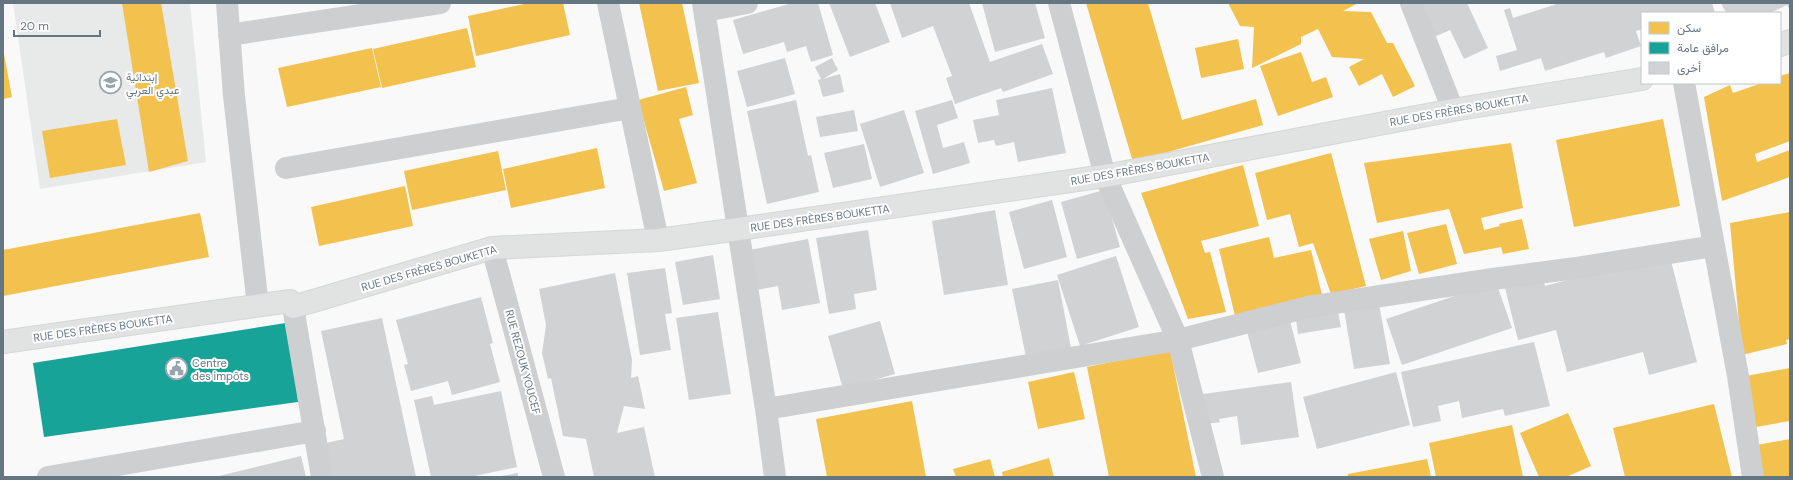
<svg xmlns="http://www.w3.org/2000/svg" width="1793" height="480" viewBox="0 0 1793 480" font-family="'DM Sans',Vazirmatn,sans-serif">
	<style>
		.built { fill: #e8e9e9 }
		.homes { fill: #f2c14e }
		.public { fill: #17a398 }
		.building { fill: #d0d2d3 }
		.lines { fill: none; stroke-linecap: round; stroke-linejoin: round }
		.secondary-casing { stroke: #d5d6d7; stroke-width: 24 }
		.street { stroke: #cecfd0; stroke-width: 22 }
		.secondary { stroke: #e1e2e2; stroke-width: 22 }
		.labels { text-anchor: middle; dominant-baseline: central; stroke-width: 4; stroke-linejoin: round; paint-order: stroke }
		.poi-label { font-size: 11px; fill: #657683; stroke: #fff; text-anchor: start }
		.street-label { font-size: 11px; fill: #657683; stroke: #fff }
	</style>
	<rect width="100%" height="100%" fill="#f9f9f9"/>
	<!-- built -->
	<path class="built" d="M13,3h177l16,159 -166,27z"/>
	<!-- homes -->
	<path class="homes" d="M122,3h39l27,158 -39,11z
		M529,3h34l7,32 -94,21 -8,-40z
		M639,3h43l17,80 -41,8z
		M1086,3h62l34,117 74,-21 7,26 -130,37z
		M1228,3h130l-15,8 28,1 16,31h6l22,43 -22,11 -11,-23 -23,12 -10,-19 15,-8 -32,-2 -14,-28 -17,8v7l-49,24 2,-41 -14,-1z
		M467,28l9,39 -94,21 -9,-39z
		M1238,39l6,30 -43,9 -6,-30z
		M372,48l9,39 -94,20 -9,-39z
		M1301,52l11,30 14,-5 7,20 -55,19 -18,-50z
		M4,54l8,43 -9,2v-44z
		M1790,73v68l-35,13 2,8 33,-12v27l-68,24 -18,-104 26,-12 3,8 29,-10h18v-7z
		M686,87l7,28 -14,4 18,64 -33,8 -26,-91z
		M117,119l9,46 -76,13 -8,-47z
		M1663,119l17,87 -106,21 -18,-87z
		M1511,143l12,65 -42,10 3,12 16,-4 -1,-2 23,-5 7,30 -26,5 -2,-7 -37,7 -15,-45 -72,14 -13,-60z
		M597,148l8,40 -94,20 -8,-39z
		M498,151l8,39 -94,20 -8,-39z
		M1331,153l35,133 -35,8 -18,-51 -14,4 -9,-33 -23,6 -12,-47z
		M1243,165l16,61 -58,15 4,12 5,-1 16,60 -38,7 -47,-126z
		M405,186l8,40 -94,20 -8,-39z
		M1790,212v127l-4,1 1,4 -45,11 -12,-132z
		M200,213l9,44 -206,39v-46z
		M1446,224l11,40 -38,10 -12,-41z
		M1403,231l8,40 -30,9 -12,-41z
		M1269,237l5,21 37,-8 11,45 -87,21 -16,-67z
		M1170,350l26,127h-87l-22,-110z
		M1790,368v53l-34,6 -10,-51z
		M1074,372l11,47 -47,10 -10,-47z
		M912,401l14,76h-99l-11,-58z
		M1714,404l18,73h-107l-12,-49z
		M1568,413l23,53 -25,11h-27l-19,-44z
		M1512,425l11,52h-87l-7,-34z
		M1790,439v38h-27l-6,-32z
		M1049,458l5,19h-51l-1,-5z
		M990,459l5,18h-39l-3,-8z
		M1427,459l4,18h-83v-3z"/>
	<!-- public -->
	<path class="public" d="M292,322l6,80 -254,35 -11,-74z"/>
	<!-- building -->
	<path class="building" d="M792,3h26l15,52 -22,7 -5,-16 -19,6 -3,-10 -41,12 -10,-34z
		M829,3h46l15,39 -40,15z
		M890,3h79l21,59 52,-18 11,30 -50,18 -2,-4 -46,16 -9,-26 6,-2 -19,-50 -31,12z
		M982,3h53l10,35 -50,14z
		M1416,3h51l21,45 -24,11 -14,-29 -18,8z
		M1560,3h152l3,10h-73v16l-6,2 5,15 -35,12 -2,-6 -59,19 -4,-13 -41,13 -4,-15 21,-6 -13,-40 6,-2 3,10z
		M1721,3h69v5h-1l-2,-3 -17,8h-44z
		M785,58l10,36 -48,13 -10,-36z
		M832,58l6,12 -15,9 17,-5 4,18 -21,5 -5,-17 3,-1 -6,-12z
		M1052,88l14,65 -48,9 -4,-20 -18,4 -2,-6 -16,3 -5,-23 26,-5 -3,-15z
		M796,100l12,56 3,-1 8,37 -52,12 -20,-93z
		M952,100l6,18 -21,7 6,23 21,-6 6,21 -37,11 -18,-63z
		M854,110l4,21 -38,6 -4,-20z
		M904,110l20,63 -44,14 -20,-63z
		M864,144l8,35 -39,9 -9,-35z
		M1104,190l16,57 -43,12 -16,-57z
		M1052,200l15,57 -43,12 -15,-57z
		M995,210l13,75 -64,10 -12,-74z
		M868,230l9,60 -23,4 2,15 -27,5 -13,-76z
		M808,239l12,64 -38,7 -4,-24 -21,4 -8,-40z
		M1669,253l28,109 -48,13 -6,-23 -76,20 -11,-42 -38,10 -13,-52 38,-10 2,8z
		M713,255l7,44 -37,6 -8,-43z
		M1116,256l23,71 -59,19 -23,-71z
		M665,268l7,45 -7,1 6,36 -31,5 -13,-82z
		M615,273l17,87 -1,18 7,-2 7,33 -21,-3 -7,27 27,-6 11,50h-61l-8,-38 -23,-3 -12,-58 -3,1 -6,-26 4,-28 -7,-36z
		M1058,280l13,68 -45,9 -14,-68z
		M1496,282l16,46 -110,37 -16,-46z
		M481,297l12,46 -3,1 10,38 -48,13 -4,-14 -37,10 -7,-26 4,-1 -12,-44z
		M1379,304l11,60 -36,5 -10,-59z
		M1337,307l4,20 -43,7 -3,-21z
		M718,312l13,82 -42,6 -13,-82z
		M1288,313l13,50 -43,10 -13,-49z
		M382,318l34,159h-83l-7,-34 18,-4 -23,-108z
		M880,321l15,53 -52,15 -15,-53z
		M1534,342l16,64 -45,10 -2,-7 -41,9 -3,-17 -21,5 3,15 -28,6 -12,-55z
		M1396,372l14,53 -93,24 -14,-52z
		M1291,382l8,55 -58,8 -4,-29 -18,3 1,3 -20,3 -4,-30z
		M501,391l16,76 -47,10h-39l-17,-77 18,-4 2,9z
		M301,456l5,21h-87v-1z
		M518,473v4h-17v-1z"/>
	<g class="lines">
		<defs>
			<path id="secondary" d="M1780,45l10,-4
				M3,342l287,-41 3,6 199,-59 166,-8 81,-11 366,-53 348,-66 189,-31"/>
		</defs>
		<!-- secondary casing -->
		<use href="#secondary" class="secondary-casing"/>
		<!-- street -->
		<path class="street" d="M227,3l7,93 24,210
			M608,3l50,237
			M703,3l63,406 9,68
			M1059,3l46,173 73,164 35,137
			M1411,3l42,107
			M705,11l42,-8
			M229,35l211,-32
			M1684,83l54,293 15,101
			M286,168l344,-60
			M492,248l62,229
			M293,307l29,170
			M766,409l412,-69 130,-33 185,-28 83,-11 138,-22
			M48,477l267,-46"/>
		<!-- secondary -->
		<use href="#secondary" class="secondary"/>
	</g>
	<!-- icons -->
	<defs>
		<symbol id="school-ring" viewBox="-11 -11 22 22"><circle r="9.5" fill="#fff" stroke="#99a4ac" stroke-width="1.5"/><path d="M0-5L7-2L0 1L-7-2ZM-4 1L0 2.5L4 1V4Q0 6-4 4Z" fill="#99a4ac"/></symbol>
		<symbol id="civic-ring" viewBox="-11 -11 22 22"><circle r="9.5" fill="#fff" stroke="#99a4ac" stroke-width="1.5"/><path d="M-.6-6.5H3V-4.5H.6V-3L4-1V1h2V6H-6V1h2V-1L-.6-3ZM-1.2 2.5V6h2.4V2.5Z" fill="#99a4ac"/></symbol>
	</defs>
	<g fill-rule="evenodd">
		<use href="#school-ring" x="98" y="70" width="25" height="25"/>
		<use href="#civic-ring" x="164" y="356" width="25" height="25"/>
	</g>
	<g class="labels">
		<!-- poi labels -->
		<g class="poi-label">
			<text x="126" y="77">إبتدائية<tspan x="126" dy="13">عبدي العربي</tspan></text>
			<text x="192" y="363">Centre<tspan x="192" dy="13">des impôts</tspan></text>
		</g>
		<!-- street labels -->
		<g class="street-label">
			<text transform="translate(1459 110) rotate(-10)">RUE DES FRÈRES BOUKETTA</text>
			<text transform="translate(1140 169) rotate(-10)">RUE DES FRÈRES BOUKETTA</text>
			<text transform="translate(820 218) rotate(-8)">RUE DES FRÈRES BOUKETTA</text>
			<text transform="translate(429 268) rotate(-16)">RUE DES FRÈRES BOUKETTA</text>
			<text transform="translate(103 328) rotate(-8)">RUE DES FRÈRES BOUKETTA</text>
			<text transform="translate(523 362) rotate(75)">RUE REZOUK YOUCEF</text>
		</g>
	</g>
	<!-- border -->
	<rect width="1793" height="480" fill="none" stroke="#657683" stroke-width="8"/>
	<!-- legend -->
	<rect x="1641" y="12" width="140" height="72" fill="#ffffff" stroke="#c1c8cd"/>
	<rect x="1649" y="22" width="20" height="12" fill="#f2c14e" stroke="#c1c8cd"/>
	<text x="1677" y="32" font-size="12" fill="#657683">سكن</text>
	<rect x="1649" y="42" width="20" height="12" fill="#17a398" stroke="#c1c8cd"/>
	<text x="1677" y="52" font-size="12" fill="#657683">مرافق عامة</text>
	<rect x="1649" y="62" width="20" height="12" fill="#d0d2d3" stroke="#c1c8cd"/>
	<text x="1677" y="72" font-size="12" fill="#657683">أخرى</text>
	<!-- scale -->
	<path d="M14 30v6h86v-6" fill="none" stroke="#657683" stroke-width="2"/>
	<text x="20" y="30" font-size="12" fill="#657683" stroke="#ffffff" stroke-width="3" paint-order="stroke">20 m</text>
</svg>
